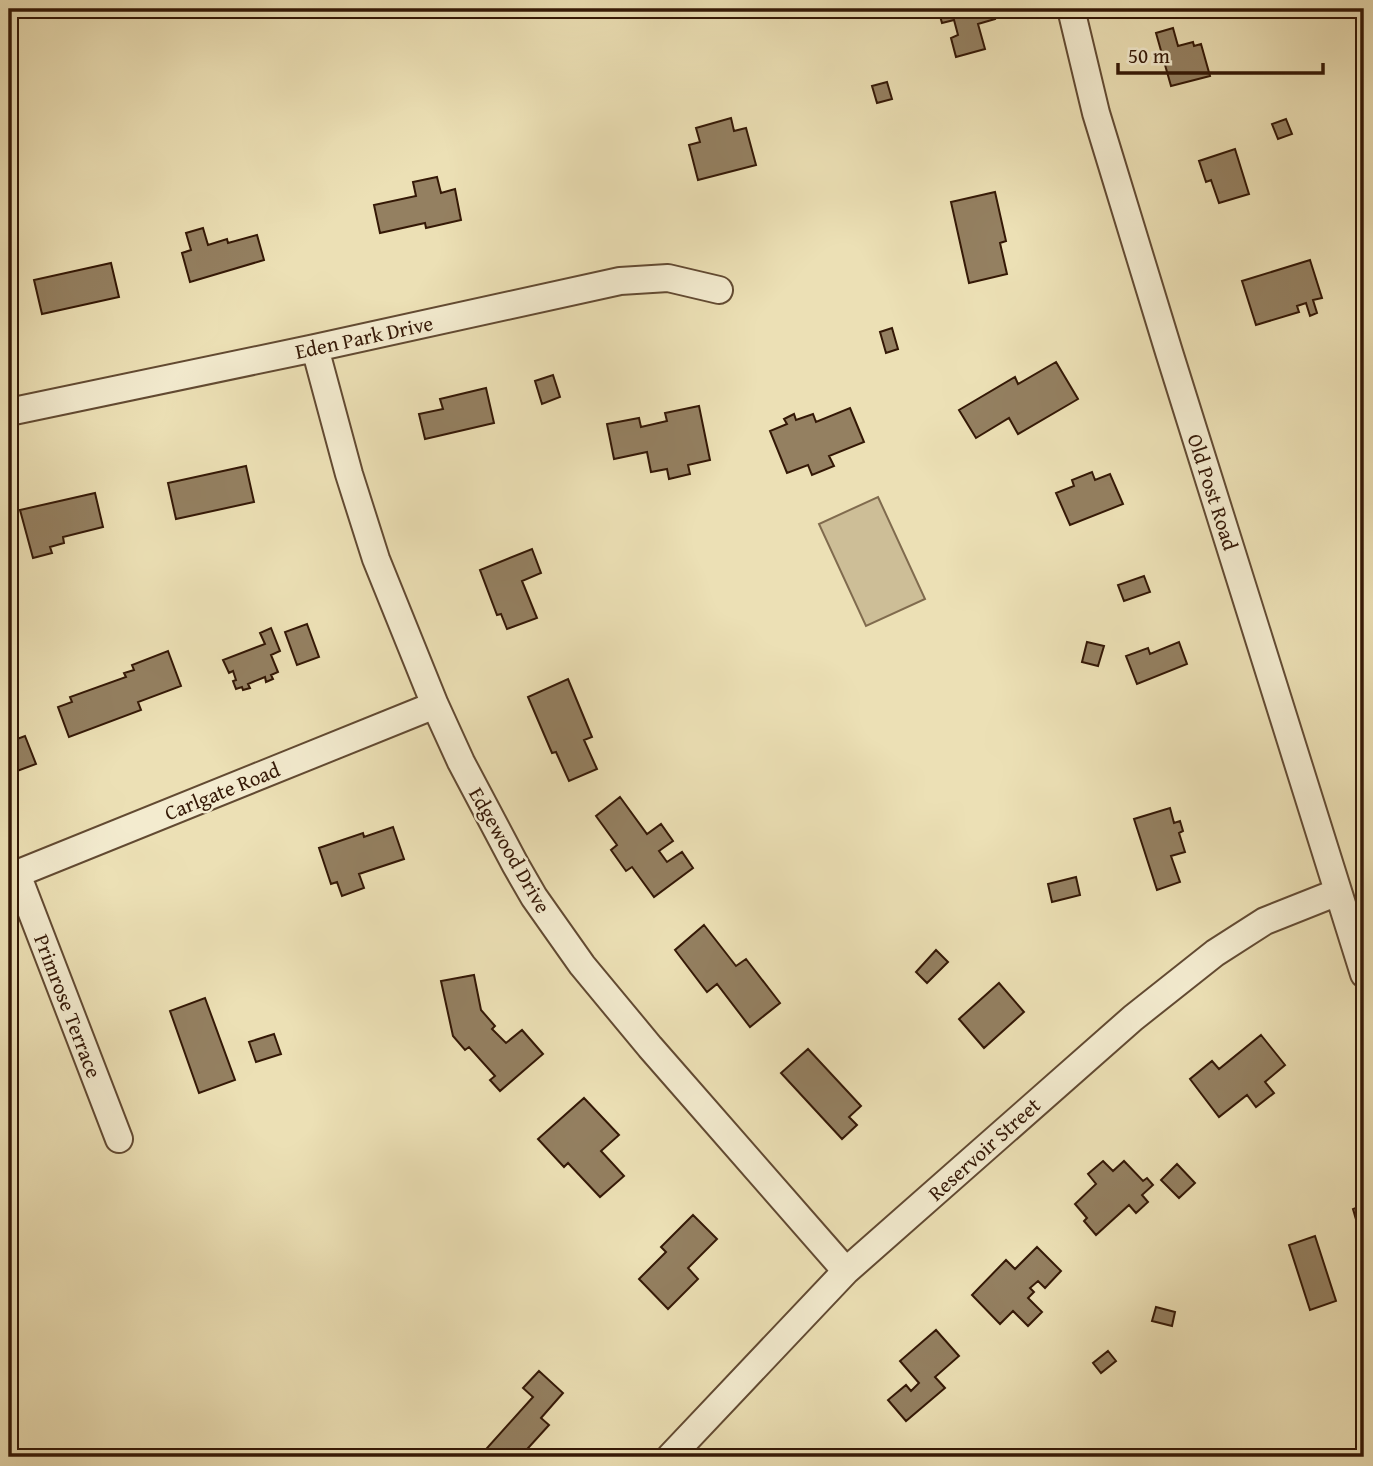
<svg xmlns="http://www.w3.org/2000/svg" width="1373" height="1466" viewBox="0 0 1373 1466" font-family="'Gentium Book Plus',serif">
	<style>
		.green { fill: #cdbe97; stroke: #806b4e; stroke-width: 2 }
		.building { fill: #948061; stroke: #341806; stroke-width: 2 }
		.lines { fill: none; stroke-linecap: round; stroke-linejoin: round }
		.minor-casing { stroke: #624a32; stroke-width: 30 }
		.minor { stroke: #f3ebcf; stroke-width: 26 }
		.labels { text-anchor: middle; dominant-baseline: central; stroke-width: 5; stroke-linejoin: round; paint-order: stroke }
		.street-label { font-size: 21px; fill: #341806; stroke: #f3ebcf }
	</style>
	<rect width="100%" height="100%" fill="#ece0b5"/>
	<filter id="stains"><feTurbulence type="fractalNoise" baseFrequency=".00286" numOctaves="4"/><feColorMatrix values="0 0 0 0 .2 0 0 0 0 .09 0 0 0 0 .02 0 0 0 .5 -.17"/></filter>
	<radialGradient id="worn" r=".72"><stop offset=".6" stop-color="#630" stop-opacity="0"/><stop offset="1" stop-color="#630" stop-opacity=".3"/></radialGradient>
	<!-- green -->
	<path class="green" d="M878,497l47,102 -59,27 -47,-102z"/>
	<!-- building -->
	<path class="building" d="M938,9h54l3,10 -17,5 7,25 -29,8 -5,-19 7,-3 -4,-15 -12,3z
		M1173,28l5,18 15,-4 1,4 7,-2 9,32 -39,10 -15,-53z
		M887,82l5,17 -15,4 -5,-17z
		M731,118l3,13 12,-3 10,37 -58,15 -9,-35 11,-3 -4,-14z
		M1286,119l6,15 -14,5 -6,-15z
		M1235,149l14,45 -30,9 -8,-23 -5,2 -7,-21z
		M437,177l4,16 14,-4 6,31 -35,8 -1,-5 -45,10 -6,-28 42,-9 -3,-14z
		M995,192l11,49 -6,2 7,31 -38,9 -18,-81z
		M203,228l5,17 19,-6 1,4 29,-8 7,25 -74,22 -8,-29 9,-3 -5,-17z
		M1310,260l12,38 -9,2 4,13 -7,3 -4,-13 -9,3 2,6 -43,13 -14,-44z
		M111,263l8,34 -77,17 -8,-34z
		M892,328l6,21 -12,4 -6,-21z
		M1056,362l22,37 -60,35 -9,-16 -33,20 -17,-28 56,-33 3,7z
		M553,375l7,22 -18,7 -7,-23z
		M486,388l8,35 -69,16 -6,-25 24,-5 -3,-10z
		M699,406l11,54 -22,5 2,9 -21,5 -2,-10 -16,3 -4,-20 -33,7 -7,-35 32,-6 2,9 26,-6 -2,-8z
		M850,408l14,34 -35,14 5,10 -22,9 -4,-10 -21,8 -17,-42 17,-7 -3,-5 10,-5 2,6 17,-6 3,8z
		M246,466l8,36 -78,17 -8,-36z
		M1092,472l3,8 15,-6 13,30 -53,21 -14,-32 18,-7 -2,-6z
		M95,493l8,34 -40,10 1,6 -14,4 2,6 -19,5 -13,-48z
		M532,549l9,24 -19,8 15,37 -30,11 -6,-15 -4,1 -17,-45z
		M1144,576l6,16 -26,9 -6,-16z
		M307,624l12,33 -22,8 -12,-33z
		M271,628l9,23 -9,4 7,17 -7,3 2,4 -7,3 -1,-5 -17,7 2,4 -7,2 -1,-3 -6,2 -3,-8 3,-1 -3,-9 -4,2 -6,-13 42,-16 -5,-11z
		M1087,642l17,4 -6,20 -16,-4z
		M1179,642l8,22 -50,20 -11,-28 22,-8 2,6z
		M168,651l13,35 -43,16 3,8 -72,27 -11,-30 14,-5 -2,-5 56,-20 -2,-4 10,-3 -2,-5z
		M568,679l24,58 -8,3 13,29 -28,12 -13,-29 -4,1 -24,-56z
		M25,736l11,28 -27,10v-32z
		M620,797l27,37 14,-10 12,17 -14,10 8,11 15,-10 11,16 -39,29 -22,-30 -6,4 -15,-21 6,-5 -21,-29z
		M1170,808l4,15 6,-2 3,10 -4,2 6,19 -14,4 9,26 -23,8 -23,-71z
		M393,827l11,32 -45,15 5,14 -22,8 -5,-14 -6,2 -12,-36 44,-15 1,4z
		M1076,877l4,18 -28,7 -4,-18z
		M704,925l32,41 10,-7 34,44 -30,24 -33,-43 -10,8 -32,-42z
		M936,950l12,12 -21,21 -11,-11z
		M474,975l7,35 14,16 -3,3 14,14 16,-13 21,24 -43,37 -10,-11 5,-4 -26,-29 -4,3 -12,-14 -12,-55z
		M999,983l25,29 -40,36 -25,-29z
		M205,998l30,82 -36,13 -29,-82z
		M274,1034l7,20 -25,8 -7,-20z
		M1261,1035l24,30 -20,17 9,11 -18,14 -9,-12 -28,22 -29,-38 22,-18 7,8z
		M808,1049l53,57 -12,11 8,8 -15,14 -61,-66z
		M584,1098l35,37 -18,16 23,25 -24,21 -32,-34 -4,4 -26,-28z
		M1103,1161l10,10 11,-10 19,20 4,-3 6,7 -11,10 6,7 -12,11 -7,-8 -33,30 -12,-14 3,-3 -12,-14 21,-20 -8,-10z
		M1177,1164l18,19 -16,15 -18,-18z
		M1364,1205v42l-11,-38z
		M693,1215l24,24 -29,29 10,11 -30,30 -29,-30 27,-27 -5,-5z
		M1315,1236l21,65 -26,9 -21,-65z
		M1037,1247l24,24 -16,17 -7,-7 -8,7 4,4 -6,6 14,14 -14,14 -15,-15 -13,13 -28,-29 34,-35 9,9z
		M1156,1307l19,5 -3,14 -20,-5z
		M936,1330l23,26 -24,21 10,11 -39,33 -18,-21 18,-15 5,6 8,-8 -19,-22z
		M1108,1351l8,10 -15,12 -8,-10z
		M539,1371l24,22 -22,25 8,7 -29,32h-41l54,-60 -10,-9z
		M816,1450l7,7h-15z"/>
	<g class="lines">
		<defs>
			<path id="minor" d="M1071,9l25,104 73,239 195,622
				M315,348l34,126 27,85 59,146 26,57 54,102 19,33 48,68 68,82 196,224
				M9,412l306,-64 305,-67 48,-3 51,12
				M17,874l102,265
				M9,877l426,-172
				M670,1457l176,-186 287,-253 82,-65 50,-32 73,-29"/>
		</defs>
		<!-- minor casing -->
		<use href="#minor" class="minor-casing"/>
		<!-- minor -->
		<use href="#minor" class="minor"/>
	</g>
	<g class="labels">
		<!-- street labels -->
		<g class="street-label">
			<text transform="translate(364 337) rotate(-12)">Eden Park Drive</text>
			<text transform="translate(1213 492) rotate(72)">Old Post Road</text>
			<text transform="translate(222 791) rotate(-22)">Carlgate Road</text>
			<text transform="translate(510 850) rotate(60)">Edgewood Drive</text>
			<text transform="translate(68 1006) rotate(69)">Primrose Terrace</text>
			<text transform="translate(984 1149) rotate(-42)">Reservoir Street</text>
		</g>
	</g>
	<!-- margin -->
	<rect width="1373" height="1466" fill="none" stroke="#ece0b5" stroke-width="35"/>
	<rect x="10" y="10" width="1352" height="1445" fill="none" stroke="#341806" stroke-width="3.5"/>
	<rect x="18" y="18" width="1338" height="1431" fill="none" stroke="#341806" stroke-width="2"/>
	<!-- scale -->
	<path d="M1118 63v10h205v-10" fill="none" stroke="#341806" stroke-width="3.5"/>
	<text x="1128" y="63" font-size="21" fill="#341806" stroke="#f3ebcf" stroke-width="5" paint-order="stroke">50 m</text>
	<rect width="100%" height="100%" filter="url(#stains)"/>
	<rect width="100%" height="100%" fill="url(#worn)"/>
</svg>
